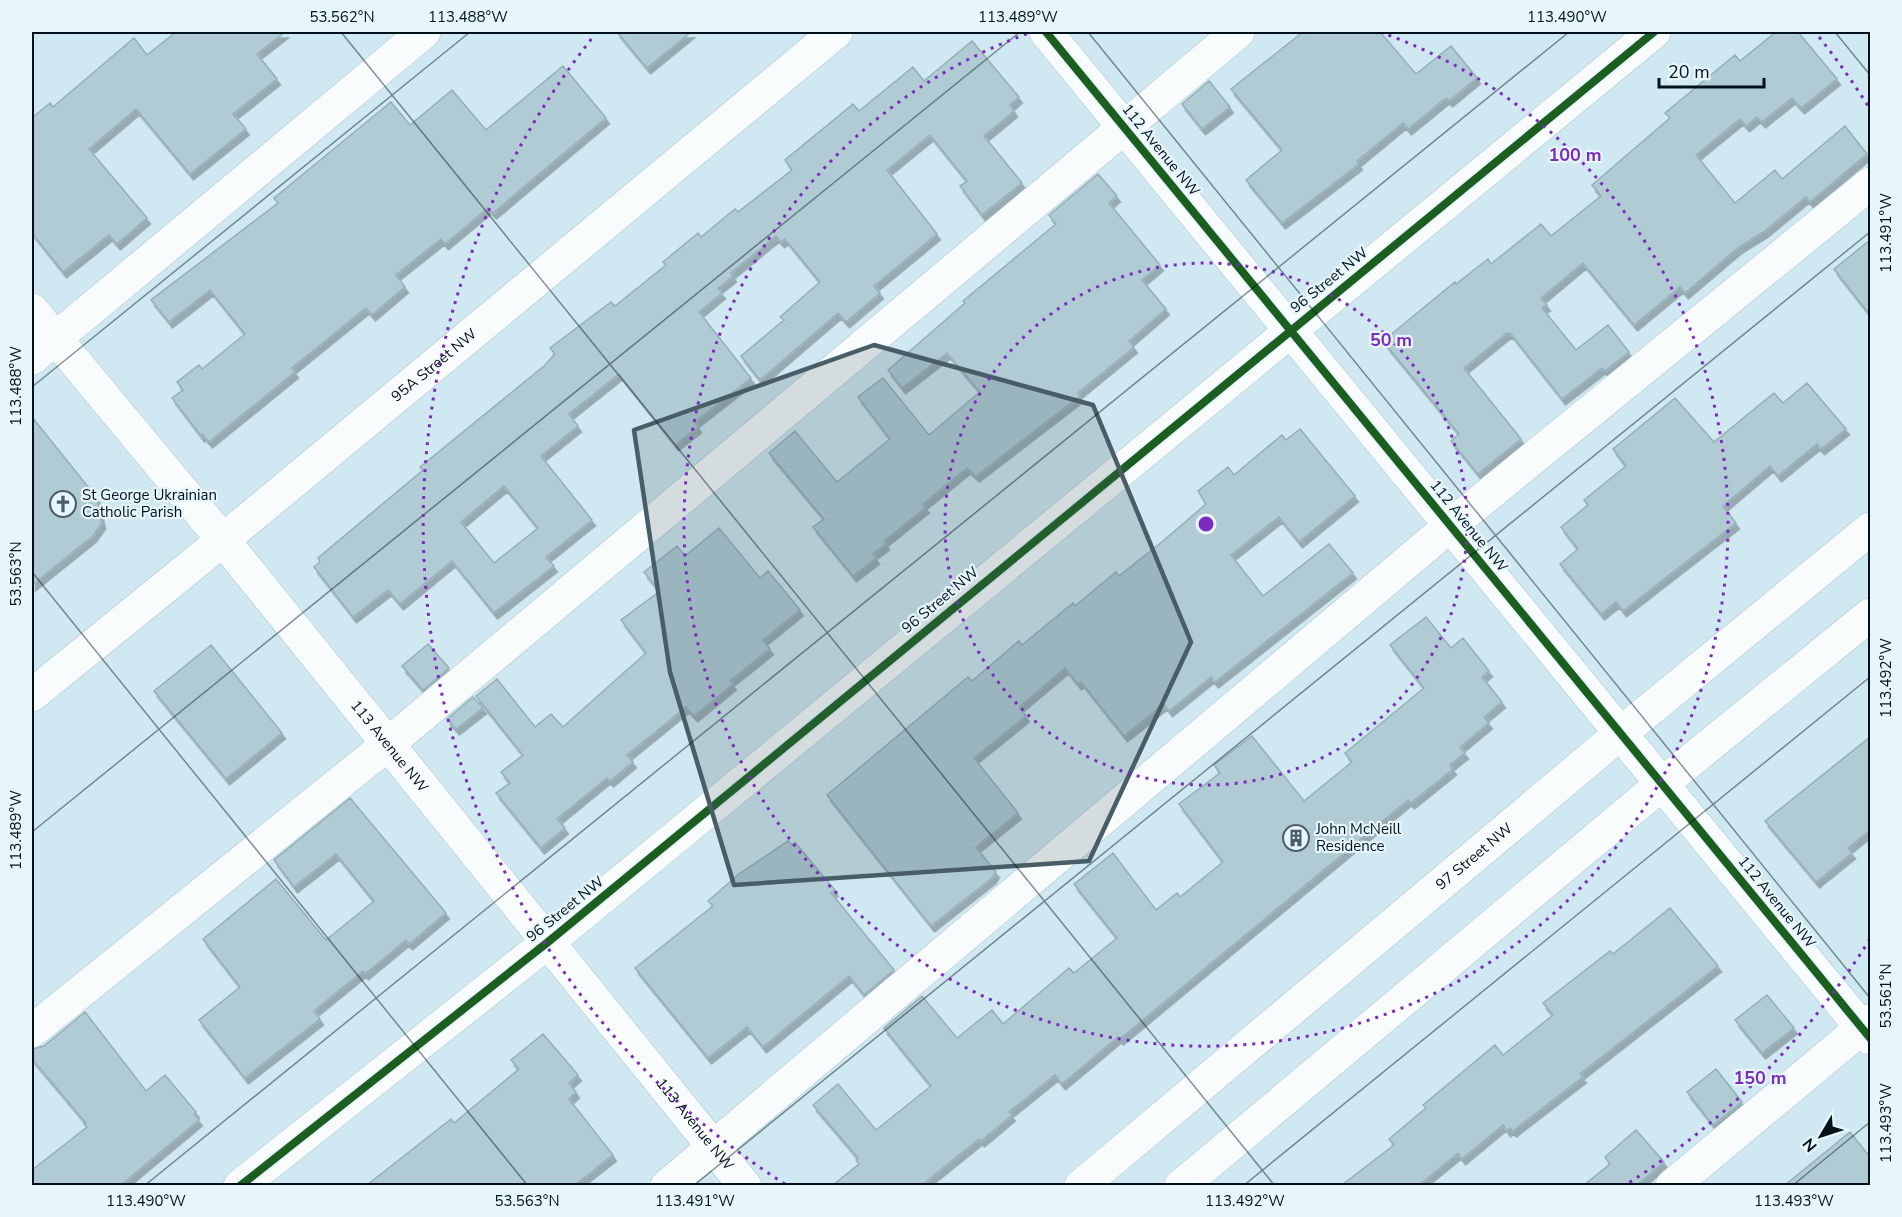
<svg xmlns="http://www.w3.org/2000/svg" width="1902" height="1217" viewBox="0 0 1902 1217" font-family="'Nunito Sans',sans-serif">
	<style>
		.building { fill: #b1cbd5; stroke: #95afb8; stroke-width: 1.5; fill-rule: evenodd; filter: url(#shadow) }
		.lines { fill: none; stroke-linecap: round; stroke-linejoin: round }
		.minor-casing { stroke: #abc5ce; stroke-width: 34 }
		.major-casing { stroke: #abc5ce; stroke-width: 34 }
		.minor { stroke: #f8fcfd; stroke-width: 33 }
		.major { stroke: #f8fcfd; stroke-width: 33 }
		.cycleway-casing { stroke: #e7f6fc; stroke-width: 11 }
		.cycleway { stroke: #1b5e20; stroke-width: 8 }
		.marked { fill: #485d65; fill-opacity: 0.2; stroke: #485d65; stroke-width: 4.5; stroke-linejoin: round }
		.ticks { fill: none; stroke: #001219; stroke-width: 1.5; stroke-opacity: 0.45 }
		.ring { fill: none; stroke: #7b2cbf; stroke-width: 3; stroke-dasharray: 3 6 }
		.labels { text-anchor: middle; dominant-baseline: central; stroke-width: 4.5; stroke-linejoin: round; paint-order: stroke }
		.street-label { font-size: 15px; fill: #001219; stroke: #e7f6fc }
		.poi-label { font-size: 15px; fill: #001219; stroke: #e7f6fc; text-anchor: start }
		.centre { fill: #7b2cbf; stroke: #e7f6fc; stroke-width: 3 }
		.ring-label { font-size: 18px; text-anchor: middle; font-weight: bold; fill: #7b2cbf; stroke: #e7f6fc; stroke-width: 4.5; stroke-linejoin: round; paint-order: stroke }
		.neatline { fill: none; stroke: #001219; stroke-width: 2 }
		.ticks-label { font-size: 15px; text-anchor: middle; fill: #001219 }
	</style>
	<defs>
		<filter id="shadow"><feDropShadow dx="3.5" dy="6" stdDeviation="0" flood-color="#0004"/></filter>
	</defs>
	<rect width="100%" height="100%" fill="#cfe8f1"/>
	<!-- building -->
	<path class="building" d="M176,32h109l-28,22 20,25 -44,35 13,15 -56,45 -54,-65 -47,40 58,69 -30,26 -8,-9 -46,37 -31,-39v-115l18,-15 3,4 81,-69 13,17z
		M617,32h74l-44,36z
		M1303,32h77l36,42 35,-28 26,32 -28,23 -3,-3 -38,31 -5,-6 -46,38 2,3 -77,59 -36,-43 36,-30 -51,-61z
		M1776,32h22l39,47 -36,29 -9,-10 -30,24 -5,-5 -11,9 -6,-7 -44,36 39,48 40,-33 7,9 63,-53 22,28 -57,48 -4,-5 -41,34 -26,16 -54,46 -5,-6 -46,38 -51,-62 -42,35 6,7 -5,3 34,42 32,-25 21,27 -24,19 -3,-3 -40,31 -51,-65 -4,-1 -43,35 57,71 -43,35 -27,-33 8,-7 -76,-93 72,-59 1,2 32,-25 3,5 50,-40 10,12 50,-40 -9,-11 78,-67 -5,-5 70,-58 5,6z
		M972,41l47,56 -9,8 4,6 -30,25 38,47 -40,32 -22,-29 7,-5 -37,-46 -43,35 50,64 -63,52 6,7 -34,29 -8,-9 -78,67 -19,-24 43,-36 -4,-3 40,-35 -35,-43 -4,3 -5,-6 -45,37 2,3 -15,12 4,5 -23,19 52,66 -56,44 3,5 -23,18 -56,-71 -50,40 9,12 -37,30 51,64 -46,37 8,9 -60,47 -42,-52 -52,43 -12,-14 -35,27 -39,-50 6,-5 -2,-4 105,-88 -3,-3 124,-101 11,-12 -5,-6 61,-46 4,4 51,-41 -3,-3 35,-29 3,4 34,-28 3,3 54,-42 -7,-10 68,-56 6,7 54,-44 11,14zM504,486l34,42 -44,35 -33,-41z
		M563,66l43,52 -113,95 -5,-5 -43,36 -4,-5 -45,36 9,12 -33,28 -6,-7 -74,60 3,4 -86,70 -7,-8 -1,2 -29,-38 11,-8 -6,-8 22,-17 3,4 43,-35 -35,-44 -41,32 -18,-22 127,-97 -4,-5 117,-96 19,23 42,-35 34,40z
		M1209,81l21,26 -28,22 -20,-25z
		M1098,174l19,22 -8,7 51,62 -18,15 24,29 -37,32 5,6 -56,46 2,3 -104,80 -9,-8 -44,36 3,3 -42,34 2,3 -13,10 3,4 -23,18 -40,-49 11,-8 -55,-66 26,-22 42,51 53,-43 -32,-42 25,-19 46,57 51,-43 -33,-39 -45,35 -14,-18 77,-67 -2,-2 93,-77 -7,-9z
		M1870,240v75l-36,-46z
		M1807,383l39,46 -25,20 -4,-5 -39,32 -8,-10 -47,40 13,17 -113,88 -7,-9 -15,12 -41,-50 18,-15 -17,-22 27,-22 -4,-5 42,-34 -13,-17 62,-51 39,44 60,-49 9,10z
		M32,417l65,81 5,25 -9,13 -61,49z
		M1300,429l55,67 -56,46 -20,-25 -48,38 32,41 66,-52 24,29 -138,109 -4,-5 -42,34 -5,-7 -40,32 -43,-54 -3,2 -13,-16 -46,39 7,9 -52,42 44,55 -42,34 20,25 -4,6 -61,48 -104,-131 141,-118 4,4 47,-40 3,4 51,-42 2,3 41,-34 3,4 44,-35 43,-37 -8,-13 30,-24 6,8 48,-40 4,5z
		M719,528l41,50 8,-7 32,39 -37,30 7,9 -40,32 3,3 -39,32 -8,-9 -59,48 6,7 -23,19 -3,-3 -50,41 8,9 -24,20 -45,-55 14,-10 -9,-11 22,-17 -47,-59 21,-17 38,48 16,-13 12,13 83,-74 -25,-33 39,-29 -16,-19 33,-26 8,10z
		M1426,617l25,31 12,-10 26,33 -7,6 20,25 -18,15 5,6 -29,24 5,6 -15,12 3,4 -42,34 -3,-3 -288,239 -2,-2 -56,47 -7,-9 -46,37 3,3 -31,26 -2,-2 -57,46h-89l26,-21 -3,-4 2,-2 -45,-53 25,-21 38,46 55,-44 -47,-58 38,-32 35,42 35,-28 11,14 66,-56 5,5 43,-35 -43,-54 39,-31 43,57 21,-17 3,4 43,-35 -44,-58 41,-31 -6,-8 38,-29 52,65 48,-39 -7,-9 79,-65 -34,-43z
		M428,644l21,24 -26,22 -21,-24z
		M211,645l71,88 -56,46 -72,-88z
		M473,697l10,11 -27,21 -9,-10z
		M1870,737v93l-22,18 4,5 -36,29 -51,-61z
		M350,798l96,115 -37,31 -3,-4 -41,34 -2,-3 -49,40 6,8 -75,59 -46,-58 41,-33 -37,-48 73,-60 50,61 48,-39 -38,-47 -42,33 -20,-27z
		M788,841l4,4 3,-3 40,48 -4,3 63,77 -30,25 -15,-19 -86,71 -16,-20 -39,31 -73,-90 78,-62 -5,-5 31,-27z
		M1670,908l48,58 -138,108 3,3 -70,54 -3,-3 -3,3 -4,-6 -41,34 -4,-6 -39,32h-77l52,-40 -5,-6 37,-31 -3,-3 72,-60 8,10 50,-40 -10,-12 67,-52 3,3z
		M1767,995l27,33 -32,25 -27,-33z
		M85,1012l61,79 19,-16 31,37 -2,2 5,6 -78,65h-89v-15l55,-43 -3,-3 2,-1 -54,-64v-10l12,-3z
		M543,1034l35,41 -9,8 7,9 -7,7 44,56 -38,30h-208l84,-66 3,4 65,-54 -8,-9z
		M1716,1069l26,33 -29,23 -26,-33z
		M1636,1130l28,32 -27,23h-53l26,-21 -5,-7z
		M1850,1132l20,25v28h-85z"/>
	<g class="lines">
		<defs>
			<g id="minor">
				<path d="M1046,32l824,1006"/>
				<path id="s1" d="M32,310l191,230 522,646"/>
				<path d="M32,358l392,-326"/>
				<path id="s2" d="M32,695l191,-155 613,-508"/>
				<path d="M32,1031l356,-287 850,-712"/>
				<path d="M240,1186l308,-244 1106,-910"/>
				<path d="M667,1186l784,-661 419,-341"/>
				<path d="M1672,1186l198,-165"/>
			</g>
			<g id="major">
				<path id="s3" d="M1081,1186l540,-453 249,-204"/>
				<path d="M1181,1186l482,-403 207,-168"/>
			</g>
		</defs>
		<!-- minor casing -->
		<use href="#minor" class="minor-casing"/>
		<!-- major casing -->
		<use href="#major" class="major-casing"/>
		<!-- minor -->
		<use href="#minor" class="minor"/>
		<!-- major -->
		<use href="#major" class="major"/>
		<defs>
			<path id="cycleway" d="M1046,32l824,1006
				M240,1186l308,-244 1106,-910"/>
		</defs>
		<!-- cycleway casing -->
		<use href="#cycleway" class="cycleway-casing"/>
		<!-- cycleway -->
		<use href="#cycleway" class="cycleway"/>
	</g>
	<!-- marked area -->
	<path class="marked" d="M874,345l219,60 98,237 -102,219 -355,24 -64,-213 -36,-242z"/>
	<!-- ticks -->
	<path class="ticks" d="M341,32l934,1154M1088,32l782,966M1835,32l35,43M32,387l438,-355M32,572l496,614M32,832l988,-800M144,1186l1425,-1154M693,1186l1177,-954M1243,1186l627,-509M1792,1186l78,-64"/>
	<!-- distance rings -->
	<g class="ring">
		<circle cx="1206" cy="524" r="261"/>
		<path d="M1380 32A522 522 0 1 1 1032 32"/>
		<path d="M1870 939A783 783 0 0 1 1627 1184M785 1184A783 783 0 0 1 593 37M1819 37A783 783 0 0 1 1870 109"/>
	</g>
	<!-- icons -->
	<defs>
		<symbol id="church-ring" viewBox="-11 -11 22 22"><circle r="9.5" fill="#e7f6fc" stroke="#485d65" stroke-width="1.5"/><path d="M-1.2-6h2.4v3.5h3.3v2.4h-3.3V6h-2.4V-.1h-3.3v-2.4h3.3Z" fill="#485d65"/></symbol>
		<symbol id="building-ring" viewBox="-11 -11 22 22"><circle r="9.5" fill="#e7f6fc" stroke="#485d65" stroke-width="1.5"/><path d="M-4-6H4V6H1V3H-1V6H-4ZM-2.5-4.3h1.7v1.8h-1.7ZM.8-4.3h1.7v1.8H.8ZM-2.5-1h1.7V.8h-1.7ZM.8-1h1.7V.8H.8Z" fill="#485d65"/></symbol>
	</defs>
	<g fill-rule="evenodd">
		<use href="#church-ring" x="48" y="489" width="30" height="30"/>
		<use href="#building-ring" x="1281" y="823" width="30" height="30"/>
	</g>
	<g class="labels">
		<!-- street labels -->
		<g class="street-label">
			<text transform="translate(1161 150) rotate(51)">112 Avenue NW</text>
			<text transform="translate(1329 280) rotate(-39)">96 Street NW</text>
			<text stroke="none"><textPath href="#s2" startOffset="520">95A Street NW</textPath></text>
			<text transform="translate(1469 526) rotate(51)">112 Avenue NW</text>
			<text transform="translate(940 600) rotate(-40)">96 Street NW</text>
			<text stroke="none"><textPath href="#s1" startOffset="564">113 Avenue NW</textPath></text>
			<text stroke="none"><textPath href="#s3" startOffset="513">97 Street NW</textPath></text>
			<text transform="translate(1777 902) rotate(51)">112 Avenue NW</text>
			<text transform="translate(565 909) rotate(-39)">96 Street NW</text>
			<text stroke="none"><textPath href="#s1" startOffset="1050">113 Avenue NW</textPath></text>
		</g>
		<!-- poi labels -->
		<g class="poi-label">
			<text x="82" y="495">St George Ukrainian<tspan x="82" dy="17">Catholic Parish</tspan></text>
			<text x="1316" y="829">John McNeill<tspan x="1316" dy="17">Residence</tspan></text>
		</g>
	</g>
	<circle cx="1206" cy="524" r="9" class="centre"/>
	<g class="ring-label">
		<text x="1575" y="161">100 m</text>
		<text x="1391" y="346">50 m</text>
		<text x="1760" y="1084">150 m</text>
	</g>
	<!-- border -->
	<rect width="1902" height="1217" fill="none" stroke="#e7f6fc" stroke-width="66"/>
	<!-- north arrow -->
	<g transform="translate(1821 1136) rotate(231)" stroke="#e7f6fc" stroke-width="4.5" paint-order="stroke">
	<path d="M0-4.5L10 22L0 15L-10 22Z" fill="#001219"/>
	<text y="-9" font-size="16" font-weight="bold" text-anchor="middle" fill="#001219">N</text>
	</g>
	<!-- scale -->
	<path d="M1659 78v9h105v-9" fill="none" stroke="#001219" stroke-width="3"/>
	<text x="1668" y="78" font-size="18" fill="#001219" stroke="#e7f6fc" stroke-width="4.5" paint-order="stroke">20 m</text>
	<rect x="33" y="33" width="1836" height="1151" class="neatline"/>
	<g class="ticks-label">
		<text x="342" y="22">53.562°N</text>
		<text x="468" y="22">113.488°W</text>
		<text x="1018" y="22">113.489°W</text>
		<text x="1567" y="22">113.490°W</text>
		<text transform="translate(1886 233) rotate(-90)" y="5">113.491°W</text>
		<text transform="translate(16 386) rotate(-90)" y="5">113.488°W</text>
		<text transform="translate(16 574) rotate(-90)" y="5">53.563°N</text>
		<text transform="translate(1886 678) rotate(-90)" y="5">113.492°W</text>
		<text transform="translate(16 830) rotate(-90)" y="5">113.489°W</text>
		<text transform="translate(1886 996) rotate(-90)" y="5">53.561°N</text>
		<text transform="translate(1886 1123) rotate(-90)" y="5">113.493°W</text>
		<text x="146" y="1206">113.490°W</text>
		<text x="527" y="1206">53.563°N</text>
		<text x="695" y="1206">113.491°W</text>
		<text x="1245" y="1206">113.492°W</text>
		<text x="1794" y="1206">113.493°W</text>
	</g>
</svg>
